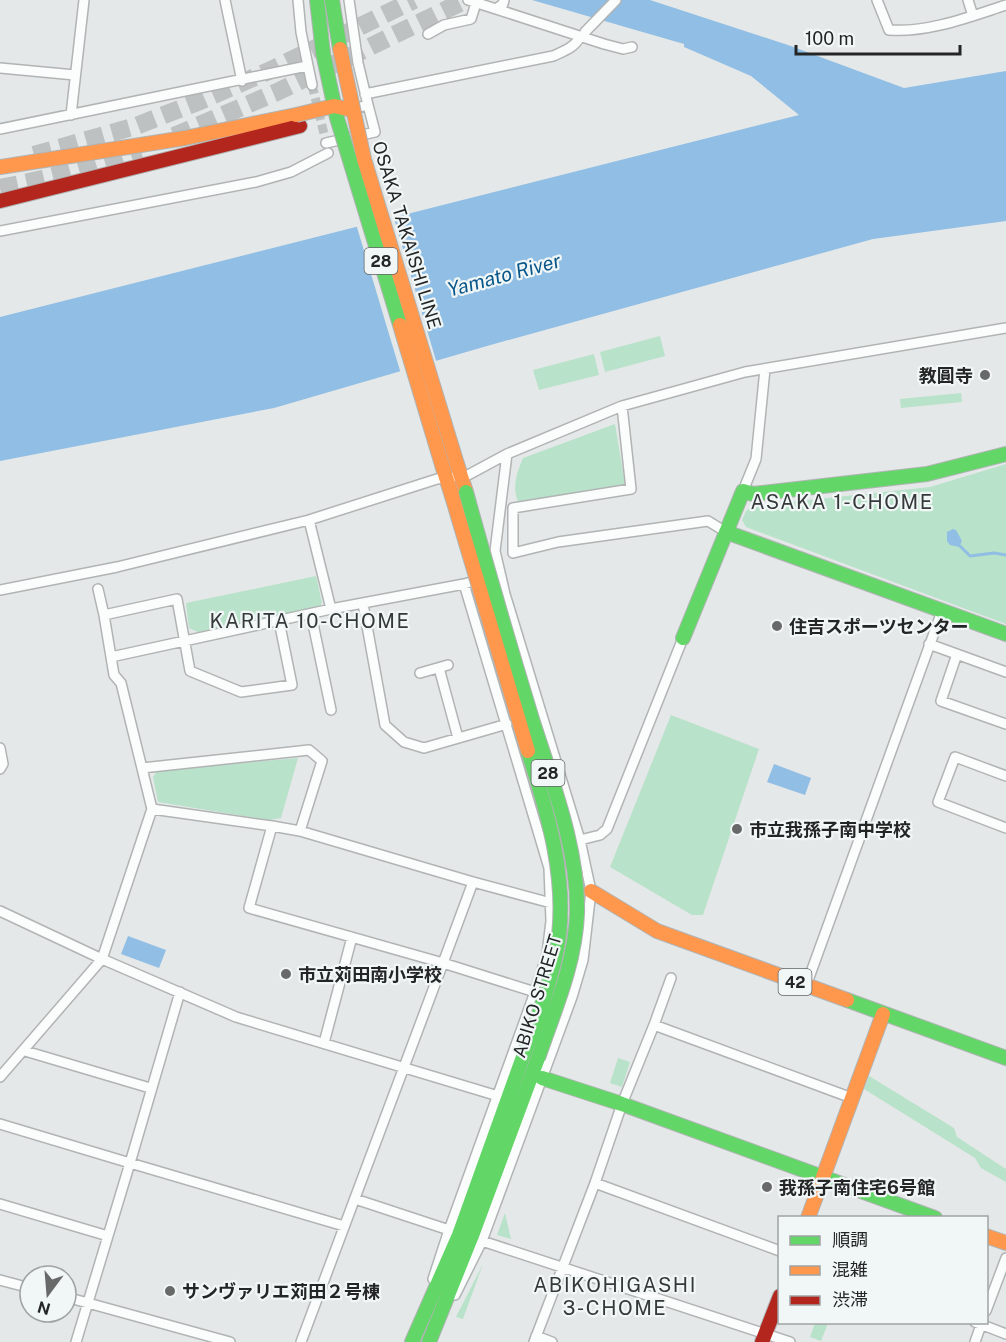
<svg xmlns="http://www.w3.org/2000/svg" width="1006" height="1342" viewBox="0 0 1006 1342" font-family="'Public Sans','Noto Sans JP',sans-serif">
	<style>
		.green { fill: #b8e2c9 }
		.water { fill: #90bee4 }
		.pier { fill: #e5e8e8 }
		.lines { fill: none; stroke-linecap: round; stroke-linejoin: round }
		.stream { stroke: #90bee4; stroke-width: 3 }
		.street-tunnel { stroke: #bec1c1; stroke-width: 9; stroke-dasharray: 9 4.5; stroke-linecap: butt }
		.highway-tunnel { stroke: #bec1c1; stroke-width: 18; stroke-dasharray: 18 9; stroke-linecap: butt }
		.street-casing { stroke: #b1b4b4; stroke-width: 12 }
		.fast-casing { stroke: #b1b4b4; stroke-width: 16 }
		.slow-casing { stroke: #b1b4b4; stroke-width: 16 }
		.jam-casing { stroke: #b1b4b4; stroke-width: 16 }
		.street { stroke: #fbfcfc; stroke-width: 9 }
		.fast { stroke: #63d668; stroke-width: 14 }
		.slow { stroke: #ff974d; stroke-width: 14 }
		.jam { stroke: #b3261e; stroke-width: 14 }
		.fast-bridge-casing { stroke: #b1b4b4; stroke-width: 16; stroke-linecap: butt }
		.slow-bridge-casing { stroke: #b1b4b4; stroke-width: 16; stroke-linecap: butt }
		.fast-bridge { stroke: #63d668; stroke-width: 14 }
		.slow-bridge { stroke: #ff974d; stroke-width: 14 }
		.poi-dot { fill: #686a6a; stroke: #f1f6f6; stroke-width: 2 }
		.labels { text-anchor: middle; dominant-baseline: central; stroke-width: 4.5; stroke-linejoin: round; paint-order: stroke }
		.shield { fill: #f1f6f6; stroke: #626464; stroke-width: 1.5 }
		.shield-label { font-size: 16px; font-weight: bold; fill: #242626 }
		.street-label { font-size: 18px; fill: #242626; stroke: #f1f6f6 }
		.poi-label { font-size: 18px; font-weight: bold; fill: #242626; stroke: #f1f6f6; text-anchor: start }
		.water-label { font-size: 20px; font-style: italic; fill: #08578a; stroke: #f1f6f6 }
		.neighbourhood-label { font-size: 20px; letter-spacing: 1.5px; fill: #353939; stroke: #f1f6f6 }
	</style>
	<rect width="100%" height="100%" fill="#e5e8e8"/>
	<!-- green -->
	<path class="green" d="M660,336l5,20 -60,16 -5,-20z
		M594,354l5,21 -60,15 -6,-20z
		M961,393l1,9 -61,6 -1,-9z
		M615,424l10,60 -4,3 -102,16c-8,-14 -2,-31 4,-45z
		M1006,464v160l-260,-97 -4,-7 4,-9 6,-5 178,-19z
		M316,576l6,27 -3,4 -117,27 -13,-6 -3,-25z
		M671,715l88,34 -56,166h-11l-82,-48z
		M298,758l-17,60 -12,2 -111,-18 -5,-25 4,-6z
		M618,1058l12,4 -8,25 -12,-4z
		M869,1076l85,52 3,9 49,32v13l-25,-14 -6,-10 -111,-69z
		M505,1213l6,26 -14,-4z
		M483,1264l-20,55 -7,-2z
		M815,1323h13l-7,18 -11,-4z"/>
	<!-- water -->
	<path class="water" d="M532,0h118l138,45 116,43 102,-17v150l-133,18 -386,107 -213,62 -274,53v-144l799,-202 -48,-39 -67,-29v-3z
		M953,529l3,1 6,11 -3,6 -9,-2 -3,-4v-9z
		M774,764l37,14 -6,17 -38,-13z
		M128,936l38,14 -7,18 -38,-14z"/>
	<!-- pier -->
	<path class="pier" d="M393,215l44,149 -36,10 -45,-150z"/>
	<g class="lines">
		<!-- stream -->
		<path class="stream" d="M960,546l10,10 24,-3 12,2"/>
		<!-- street-tunnel -->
		<path class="street-tunnel" d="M312,85l16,65"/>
		<!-- highway-tunnel -->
		<path class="highway-tunnel" d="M174,136l103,-44 189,-92
			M34,155l102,-29 64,-25 71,-31 143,-70
			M0,188c48,-9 94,-22 140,-39"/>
		<defs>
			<path id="street" d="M225,0l17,81
				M298,0l3,32 11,53
				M468,0l28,9 7,-5 1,-4
				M877,0l12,30c39,3 80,-13 117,-25
				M968,0l5,16
				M496,9l108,35 19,5 9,-2
				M585,32l31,-32
				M428,34l16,-9 27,-6 5,-16
				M0,68l75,7
				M365,94l188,-38c11,-5 21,-8 27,-19
				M348,110l20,-5 -10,-42 -9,-63
				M71,115l13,-115
				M0,129l307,-63
				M326,143l49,-11 -7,-27
				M0,231l256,-49 35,-10 37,-19
				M622,406l9,83 -118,19v45l45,-11 150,-21 18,11
				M743,491l13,-32 9,-90
				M309,520l22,89
				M98,589l6,26
				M0,590l117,-23 192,-47 128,-41 31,-4 39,-21 115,-48 123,-34 261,-44
				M363,604l22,121 19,17 20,6 83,-24
				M311,614l20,96
				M929,644l77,28
				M957,654l-16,47 65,23
				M111,657l-7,-42 73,-16 13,72 51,21 51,-7 -13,-64
				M439,668l19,70
				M420,673l28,-8
				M0,748l3,16 -3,5
				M142,768l167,-18 13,11 -22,70
				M1006,776l-51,-19 -17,45 68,26
				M272,826l28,5 173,51 78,21
				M580,840l20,-5 7,-6 76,-191
				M473,882l-30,81 -194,-55 23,-82 -120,-17 -31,-126 -7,-8 -3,-18 220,-48 133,-25 36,-10
				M0,911l102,48 134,58 262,79
				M806,986l136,-375
				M654,1025l17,-47
				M324,1043l28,-106
				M25,1051l125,37
				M0,1077l102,-118 50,-150
				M0,1124l130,39 50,-171
				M595,1183l185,68
				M355,1199l94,31
				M0,1204l108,32
				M482,1241l308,101
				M433,1279l16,-49 86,-238 12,-38 4,-33 -2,-53 -85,-284
				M0,1280l30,8
				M455,1295l27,-54 90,-244 11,-37 8,-69 -11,-51 -75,-246 -10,-43 12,-97
				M66,1297l164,45
				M986,1311l20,-53
				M975,1322l31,12
				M536,1336l16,6
				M76,1342l54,-179 214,63
				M301,1342l142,-379 92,29
				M534,1342l61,-159 27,-79 32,-79 198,73
				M975,1342l7,-20"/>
			<path id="fast" d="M317,0l6,53
				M332,0l8,49
				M726,532l280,102
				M683,638l60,-147 10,3 174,-20 79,-20
				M847,1000l159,58
				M542,1078l80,26 313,114
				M412,1342l47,-107 65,-181
				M429,1342l42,-104 67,-180"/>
			<path id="slow" d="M0,167l185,-29 111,-23
				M457,464l9,28
				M443,468l9,28
				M591,891l66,40 190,69
				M808,1218l75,-204
				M986,1236l20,7"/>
			<path id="jam" d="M0,201l300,-75
				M762,1342l18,-46"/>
		</defs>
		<!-- street casing -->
		<use href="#street" class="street-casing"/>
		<!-- fast casing -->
		<use href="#fast" class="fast-casing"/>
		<!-- slow casing -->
		<use href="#slow" class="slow-casing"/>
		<!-- jam casing -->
		<use href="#jam" class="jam-casing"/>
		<!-- street -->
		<use href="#street" class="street"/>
		<!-- fast -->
		<use href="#fast" class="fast"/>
		<!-- slow -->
		<use href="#slow" class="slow"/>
		<!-- jam -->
		<use href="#jam" class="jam"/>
		<defs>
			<path id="fast-bridge" d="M323,53l14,65 63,207
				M466,492c21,76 43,152 66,227 19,60 47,131 45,195 -2,50 -23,97 -39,144
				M524,1054c13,-34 26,-69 33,-105 12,-67 -9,-135 -29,-198"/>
			<path id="slow-bridge" d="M340,49l24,110 93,305
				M296,115l38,-9 18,4
				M400,325l43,143
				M452,496l76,255"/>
		</defs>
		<!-- fast-bridge casing -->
		<use href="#fast-bridge" class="fast-bridge-casing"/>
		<!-- slow-bridge casing -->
		<use href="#slow-bridge" class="slow-bridge-casing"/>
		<!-- fast-bridge -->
		<use href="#fast-bridge" class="fast-bridge"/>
		<!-- slow-bridge -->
		<use href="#slow-bridge" class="slow-bridge"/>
	</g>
	<!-- markers -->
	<g class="poi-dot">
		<circle cx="985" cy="375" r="6"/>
		<circle cx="777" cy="626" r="6"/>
		<circle cx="737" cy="829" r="6"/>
		<circle cx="286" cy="974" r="6"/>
		<circle cx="767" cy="1187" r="6"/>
		<circle cx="170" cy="1291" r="6"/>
	</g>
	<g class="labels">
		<!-- shield labels -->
		<g class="shield">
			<rect x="364.5" y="248" width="33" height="26" rx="4.5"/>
			<rect x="531.5" y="760" width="33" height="26" rx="4.5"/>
			<rect x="778.5" y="969" width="33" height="26" rx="4.5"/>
		</g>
		<g class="shield-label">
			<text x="381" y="261">28</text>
			<text x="548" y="773">28</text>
			<text x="795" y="982">42</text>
		</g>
		<!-- street labels -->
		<g class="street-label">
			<text transform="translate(407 235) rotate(73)">OSAKA TAKAISHI LINE</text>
			<text transform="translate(537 996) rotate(-73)">ABIKO STREET</text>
		</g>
		<!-- poi labels -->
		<g class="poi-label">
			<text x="973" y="375" text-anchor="end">教圓寺</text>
			<text x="789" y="626">住吉スポーツセンター</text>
			<text x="749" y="829">市立我孫子南中学校</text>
			<text x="298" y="974">市立苅田南小学校</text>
			<text x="779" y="1187">我孫子南住宅6号館</text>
			<text x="182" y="1291">サンヴァリエ苅田２号棟</text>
		</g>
		<!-- water labels -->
		<g class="water-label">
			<text transform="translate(504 275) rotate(-15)">Yamato River</text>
		</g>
		<!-- neighbourhood labels -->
		<g class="neighbourhood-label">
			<text x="842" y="502">ASAKA 1-CHOME</text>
			<text x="310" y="621">KARITA 10-CHOME</text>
			<text x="615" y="1285">ABIKOHIGASHI<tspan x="615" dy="23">3-CHOME</tspan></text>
		</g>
	</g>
	<!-- legend -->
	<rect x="778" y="1216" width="210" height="108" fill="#f1f6f6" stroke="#9fa3a3" stroke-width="1.5"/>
	<rect x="790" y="1236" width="30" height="9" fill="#63d668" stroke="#9fa3a3" stroke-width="1.5"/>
	<text x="832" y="1246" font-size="18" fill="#242626">順調</text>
	<rect x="790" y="1266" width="30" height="9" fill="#ff974d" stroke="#9fa3a3" stroke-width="1.5"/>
	<text x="832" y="1276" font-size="18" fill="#242626">混雑</text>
	<rect x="790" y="1296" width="30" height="9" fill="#b3261e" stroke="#9fa3a3" stroke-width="1.5"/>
	<text x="832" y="1306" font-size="18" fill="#242626">渋滞</text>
	<!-- north arrow -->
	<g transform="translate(48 1294) rotate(196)"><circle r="28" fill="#f1f6f6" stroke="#9fa3a3" stroke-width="1.5"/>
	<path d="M0-4.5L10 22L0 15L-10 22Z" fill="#686a6a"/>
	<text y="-9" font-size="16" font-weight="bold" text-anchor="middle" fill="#242626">N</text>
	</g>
	<!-- scale -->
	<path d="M796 45v9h164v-9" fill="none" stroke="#242626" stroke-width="3"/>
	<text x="805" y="45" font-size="18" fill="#242626" stroke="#f1f6f6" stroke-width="4.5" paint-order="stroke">100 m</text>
</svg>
